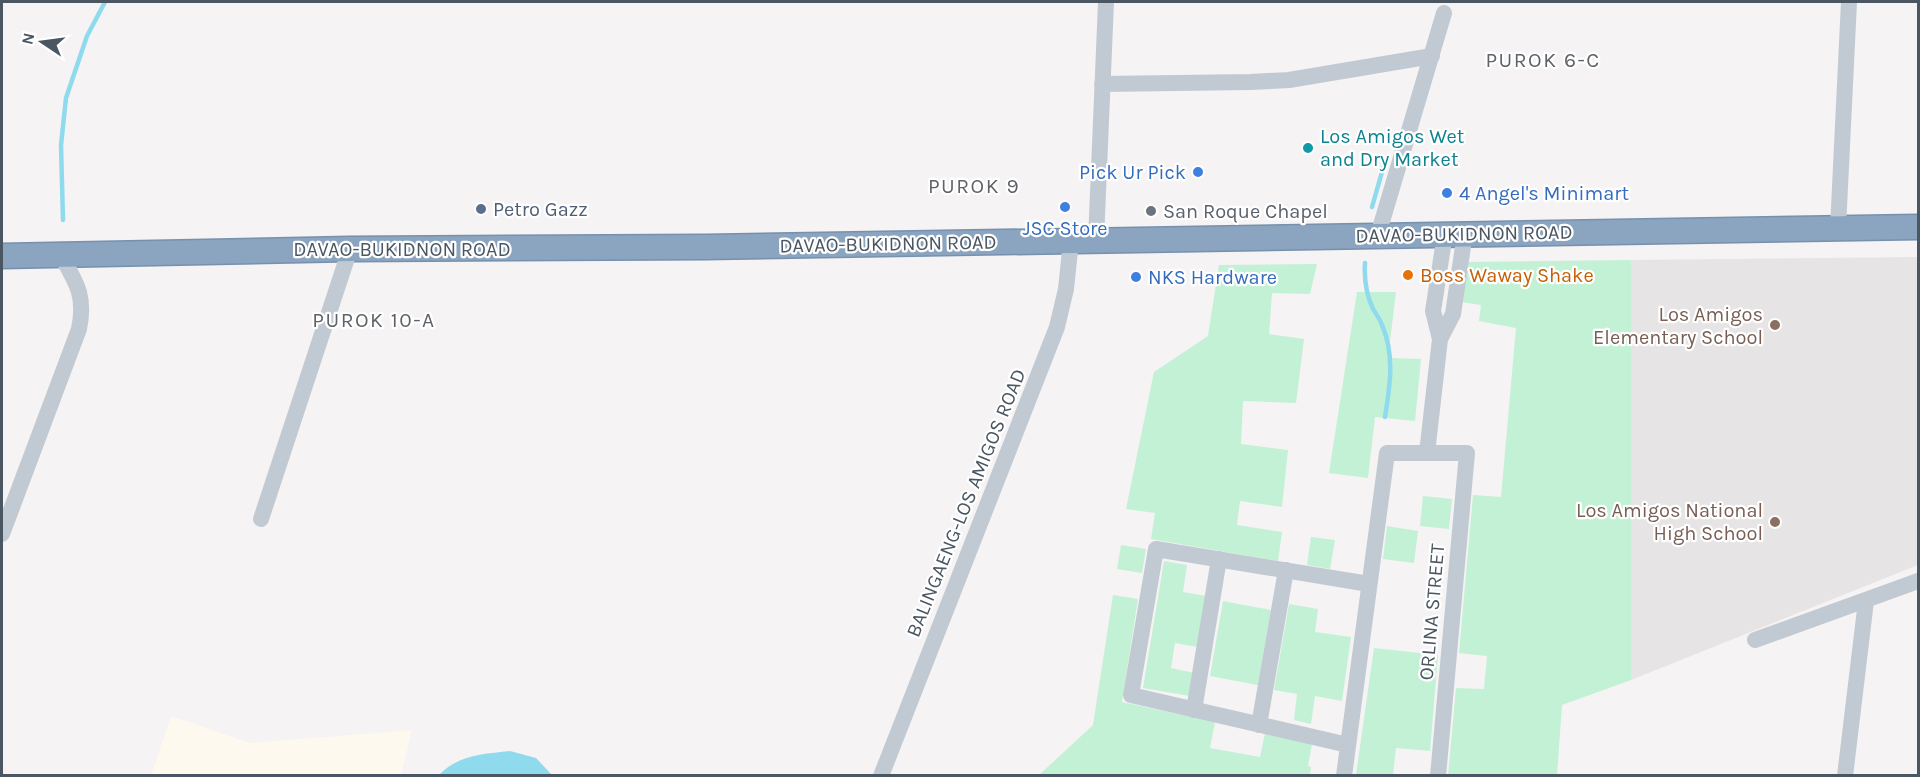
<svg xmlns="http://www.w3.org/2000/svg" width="1920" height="777" viewBox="0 0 1920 777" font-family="Karla,sans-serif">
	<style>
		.commercial { fill: #fdf9ef }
		.education { fill: #e6e4e5 }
		.green { fill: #c3f1d5 }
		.water { fill: #90daee }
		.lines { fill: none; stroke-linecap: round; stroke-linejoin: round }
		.stream { stroke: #90daee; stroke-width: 4.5 }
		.highway-casing { stroke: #7690ad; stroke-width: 27 }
		.minor { stroke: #c1cad2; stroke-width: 16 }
		.highway { stroke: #8ba5c1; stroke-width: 24 }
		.culture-dot { fill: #0f9aa8; stroke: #fff; stroke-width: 2 }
		.shop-dot { fill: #3f7fe0; stroke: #fff; stroke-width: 2 }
		.service-dot { fill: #5c6f8a; stroke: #fff; stroke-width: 2 }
		.worship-dot { fill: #6b7280; stroke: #fff; stroke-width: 2 }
		.food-dot { fill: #e8710a; stroke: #fff; stroke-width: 2 }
		.education-dot { fill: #8d6e63; stroke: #fff; stroke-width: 2 }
		.labels { text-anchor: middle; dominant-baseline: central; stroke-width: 4.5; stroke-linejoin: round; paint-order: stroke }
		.culture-label { font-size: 20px; fill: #0d838f; stroke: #fff; text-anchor: start }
		.shop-label { font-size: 20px; fill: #366cbe; stroke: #fff; text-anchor: start }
		.service-label { font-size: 20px; fill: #4e5e75; stroke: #fff; text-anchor: start }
		.worship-label { font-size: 20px; fill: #5b616d; stroke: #fff; text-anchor: start }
		.street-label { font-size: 20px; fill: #4a5661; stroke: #fff }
		.food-label { font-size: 20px; fill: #c56008; stroke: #fff; text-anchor: start }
		.education-label { font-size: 20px; fill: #785e54; stroke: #fff; text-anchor: end }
		.neighbourhood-label { font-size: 21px; letter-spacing: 1.5px; fill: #5f6368; stroke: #fff }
	</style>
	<rect width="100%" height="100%" fill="#f5f3f3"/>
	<!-- commercial -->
	<path class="commercial" d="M171,716l79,27 162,-13 -11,45h-250z"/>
	<!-- education -->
	<path class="education" d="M1918,257v308l-287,115v-420z"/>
	<!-- green -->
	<path class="green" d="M1631,260v420l-69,25 -5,70 -109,1 8,-88 28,1 3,-33 -28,-3 14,-158 28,2 15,-169 -37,-7 2,-16 -20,-3 6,-40z
		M1317,264l-7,30 -38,-1 -3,41 35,5 -8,64 -53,-2 -2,43 47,6 -6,57 -42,-6 -3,24 45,7 -4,29 -127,-22 4,-26 -29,-4 28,-137 54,-36 11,-71z
		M1357,292h39l-8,66 33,1 -6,62 -40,-4 -7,61 -39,-5z
		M1423,496l29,3 -3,30 -29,-3z
		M1387,526l31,5 -4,32 -31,-4z
		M1311,537l24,3 -5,29 -23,-4z
		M1121,545l25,4 -4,24 -25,-4z
		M1164,561l23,4 -4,27 23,4 -8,51 -23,-4 -4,25 23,5 -4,23 -47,-8z
		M1113,595l25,4 -16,103 93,20 -5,26 50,9 5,-24 47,11 -4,22 3,1 -1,8 -272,1 55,-51z
		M1223,601l48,9 -13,75 -48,-9z
		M1289,604l29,5 -3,23 36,5 -9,64 -27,-5 -4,28 -17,-4 3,-26 -23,-4z
		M1374,648l64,7 -8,96 -34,-3 -3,27h-37z"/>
	<!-- water -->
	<path class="water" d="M510,751l26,7 16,17h-113c19,-20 44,-21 71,-24z"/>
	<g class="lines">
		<!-- stream -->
		<path class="stream" d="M1372,207l12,-42
			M63,220l-2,-75 5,-47 21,-62 18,-34
			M1365,263c-1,16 1,31 8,46 3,5 7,10 9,16 13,30 8,61 3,92"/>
		<defs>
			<path id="highway" d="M2,256l348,-7 356,-2 1212,-20"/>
		</defs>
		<!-- highway casing -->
		<use href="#highway" class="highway-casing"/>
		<!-- minor -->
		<path class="minor" d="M1102,84l148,-2 39,-2 143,-24
			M1838,228l11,-226
			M1378,235l66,-222
			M1096,240l10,-238
			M1440,339l-7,-28 12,-77
			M1427,453l13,-114 13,-25 12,-81
			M261,519l89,-270
			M2,534l77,-205c7,-34 -3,-47 -19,-75
			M1755,640l163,-59
			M1194,710l25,-151
			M1259,725l27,-155
			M1348,745l-217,-50 25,-146 213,35
			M881,776l176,-449 9,-38 5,-48
			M1344,776l43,-323h80l-29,323
			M1845,776l21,-175"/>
		<!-- highway -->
		<use href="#highway" class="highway"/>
	</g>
	<!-- markers -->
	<circle class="culture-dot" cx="1308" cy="148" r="6"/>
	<g class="shop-dot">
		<circle cx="1198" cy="172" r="6"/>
		<circle cx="1447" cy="193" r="6"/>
		<circle cx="1065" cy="207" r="6"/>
		<circle cx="1136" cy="277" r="6"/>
	</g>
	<circle class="service-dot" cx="481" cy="209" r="6"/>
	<circle class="worship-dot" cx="1151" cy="211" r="6"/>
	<circle class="food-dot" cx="1408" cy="275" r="6"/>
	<g class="education-dot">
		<circle cx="1775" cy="325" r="6"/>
		<circle cx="1775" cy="522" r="6"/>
	</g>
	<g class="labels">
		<!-- culture labels -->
		<g class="culture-label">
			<text x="1320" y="136">Los Amigos Wet<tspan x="1320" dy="23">and Dry Market</tspan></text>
		</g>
		<!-- shop labels -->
		<g class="shop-label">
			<text x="1186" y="172" text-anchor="end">Pick Ur Pick</text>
			<text x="1459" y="193">4 Angel's Minimart</text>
			<text x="1065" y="228" text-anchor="middle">JSC Store</text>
			<text x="1148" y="277">NKS Hardware</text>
		</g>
		<!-- service labels -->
		<g class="service-label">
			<text x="493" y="209">Petro Gazz</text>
		</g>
		<!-- worship labels -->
		<g class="worship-label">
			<text x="1163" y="211">San Roque Chapel</text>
		</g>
		<!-- street labels -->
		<g class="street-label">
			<text transform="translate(1464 234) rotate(-1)">DAVAO-BUKIDNON ROAD</text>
			<text transform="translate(888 244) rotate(-1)">DAVAO-BUKIDNON ROAD</text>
			<text x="402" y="249">DAVAO-BUKIDNON ROAD</text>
			<text transform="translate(966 503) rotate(-68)">BALINGAENG-LOS AMIGOS ROAD</text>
			<text transform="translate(1432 612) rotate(-85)">ORLINA STREET</text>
		</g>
		<!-- food labels -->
		<g class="food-label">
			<text x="1420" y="275">Boss Waway Shake</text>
		</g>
		<!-- education labels -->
		<g class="education-label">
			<text x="1763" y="314">Los Amigos<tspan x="1763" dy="23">Elementary School</tspan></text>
			<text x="1763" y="510">Los Amigos National<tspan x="1763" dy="23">High School</tspan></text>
		</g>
		<!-- neighbourhood labels -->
		<g class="neighbourhood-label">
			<text x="1543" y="60">PUROK 6-C</text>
			<text x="974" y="186">PUROK 9</text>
			<text x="374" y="320">PUROK 10-A</text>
		</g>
	</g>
	<!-- border -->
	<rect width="1920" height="777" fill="none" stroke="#4a5661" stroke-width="6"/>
	<!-- north arrow -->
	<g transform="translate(42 42) rotate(283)" stroke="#ffffff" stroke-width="4.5" paint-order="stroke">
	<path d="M0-4.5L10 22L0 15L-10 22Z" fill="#4a5661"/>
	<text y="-9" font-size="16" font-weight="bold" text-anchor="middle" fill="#4a5661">N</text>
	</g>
</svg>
